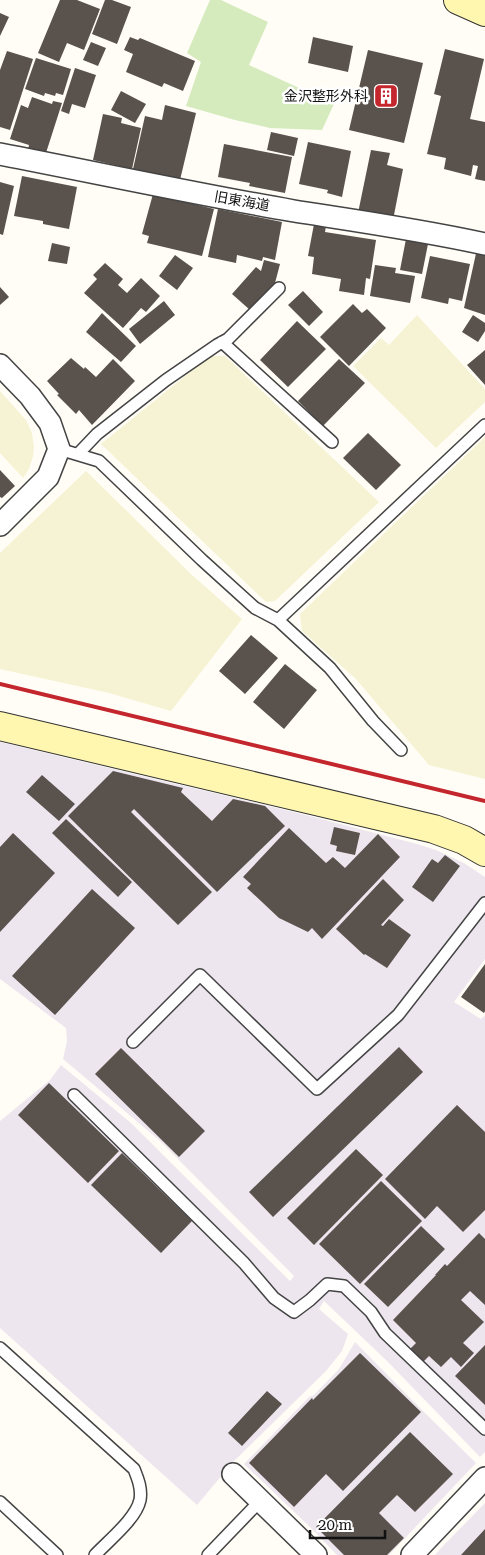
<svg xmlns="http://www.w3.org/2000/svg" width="485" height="1555" viewBox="0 0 485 1555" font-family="'Roboto Serif','Noto Sans JP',serif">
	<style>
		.industrial { fill: #eee6ef }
		.farmland { fill: #f6f3d4 }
		.green { fill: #d5ebbd }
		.building { fill: #5a524d }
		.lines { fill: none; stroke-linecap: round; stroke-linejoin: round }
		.lane-casing { stroke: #444; stroke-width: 14 }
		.street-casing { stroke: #444; stroke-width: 24 }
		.secondary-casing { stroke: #333; stroke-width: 30 }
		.lane { stroke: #fff; stroke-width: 11 }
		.street { stroke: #fff; stroke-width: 21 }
		.secondary { stroke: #fff6b0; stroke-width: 28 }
		.rail { stroke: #c4262e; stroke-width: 4 }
		.labels { text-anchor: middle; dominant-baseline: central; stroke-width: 5; stroke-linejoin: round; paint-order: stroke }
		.poi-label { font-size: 14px; fill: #111; stroke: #fff; text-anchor: end }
		.street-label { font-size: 14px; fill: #111; stroke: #fff }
	</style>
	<rect width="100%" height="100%" fill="#fffdf5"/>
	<!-- industrial -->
	<path class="industrial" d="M0,742l302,72 115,30 19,6 28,13 21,14v82l-31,43 27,17 4,-4v437l-5,5 -93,-96 -63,-60 -5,8 29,25 -6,17 -16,20 -92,90 -37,44 -197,-177v-207l50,-41 11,-15 70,58 159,158 4,-5 -135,-136 -96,-81 4,-18 -1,-13 -66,-49z
		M355,1342l70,71 51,50 -87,92h-52l-26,-27 -67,-64 65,-67 5,-2 25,-26z
		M485,1503v52h-50l7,-8z"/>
	<!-- farmland -->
	<path class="farmland" d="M417,315l68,74v13l-49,46 -83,-82 28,-28 8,7z
		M210,356h15l154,146 -104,99 -9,1 -165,-158z
		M0,391l26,29 6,13 2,14 -1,9 -4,13 -6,9 -23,-25z
		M485,437v342l-56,-14 -73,-86 -54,-48 -2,-17z
		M86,471l106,104 50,44 -71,92 -62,-18 -109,-24v-116z"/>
	<!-- green -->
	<path class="green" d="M210,0h11l47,22 -19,43 85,39 -12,26 -52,-2 -35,-8 -49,-14 15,-44 -14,-9z"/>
	<!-- building -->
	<path class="building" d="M60,0h17l23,9 -16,41 -17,-7 -8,19 -21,-9z
		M105,0h7l19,7 -14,37 -25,-10z
		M0,13l9,4 -9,19z
		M130,37l8,3 2,-2 55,23 -12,30 -19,-8 -2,4 -36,-15 7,-18 -9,-4z
		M313,37l40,9 -5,26 -40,-9z
		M91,42l15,6 -8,18 -15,-6z
		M445,49l39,10 -14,60 15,3v59l-10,-2 3,-13 -5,-1 -2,11 -27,-7 2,-11 -19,-4 14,-58 -7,-2z
		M368,50l55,13 -19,80 -55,-13z
		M7,51l26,8 -23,71 -10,-3v-57z
		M36,58l35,11 -8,26 -7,-2 -1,3 -10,-3 -1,3 -19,-7z
		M75,68l21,7 -11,33 -13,-4 -3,10 -8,-3z
		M121,91l25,13 -11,19 -24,-13z
		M32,97l20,7 1,-3 9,2 -17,53 -17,-6 1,-5 -19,-6 11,-34 7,3z
		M165,105l31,8 -16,67 -47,-11 12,-53 17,4z
		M103,114l19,4 -1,5 20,5 -9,41 -39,-9z
		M271,132l27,6 -4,18 -27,-6z
		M308,142l43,9 -9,46 -15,-4 1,-3 -29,-6z
		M224,144l68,13 -7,36 -36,-7 1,-3 -32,-6z
		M371,150l19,3 -3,12 16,4 -10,51 -35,-7z
		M22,176l55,11 -8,42 -26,-5v-3l-29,-5z
		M0,182l14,4 -11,49 -3,-1z
		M153,194l61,15 -12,47 -55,-13 2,-7 -7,-2z
		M218,209l64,13 -7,38 -12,-3 -1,4 -25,-6 -1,8 -28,-6z
		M314,224l12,2 -1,6 51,8 -6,39 -4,-1 -2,17 -25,-4 2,-12 -29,-5 2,-17 -6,-1z
		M406,239l22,5 -6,30 -22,-4z
		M52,243l18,4 -3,17 -19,-3z
		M477,249l8,2v64l-21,-7z
		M175,255l18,13 -16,22 -18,-14z
		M430,256l40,8 -8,37 -13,-3 -1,6 -27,-6z
		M264,260l16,4 -5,19 -25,27 -18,-16 24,-27 5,4z
		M105,263l18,16 -5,6 9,8 14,-15 19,18 -14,16 -5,-4 -18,20 -39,-35 13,-14 -4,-4z
		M375,265l21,3 -1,5 20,3 -5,27 -40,-7z
		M0,287l9,10 -9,8z
		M303,291l20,21 -14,14 -21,-21z
		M164,301l11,14 -35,29 -11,-15z
		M353,304l9,9 5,-4 19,19 -37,38 -29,-29z
		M102,313l34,33 -15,16 -35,-30z
		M473,315l12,8v8l-7,11 -16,-10z
		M297,321l29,28 -38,38 -28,-27z
		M485,350v35l-18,-20z
		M71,358l13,11 1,-2 11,10 17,-18 22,22 -43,44 -13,-15 -3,4 -19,-19 2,-1 -12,-13z
		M339,359l26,24 -42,43 -25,-25z
		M368,433l33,32 -25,25 -33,-32z
		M0,470l15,16 -13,12 -2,-1z
		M251,635l27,23 -33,36 -26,-23z
		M285,664l32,26 -33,39 -31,-27z
		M113,771l70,17 -2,4 31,29 21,-22 32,7 20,20 -68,66 -83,-83 -3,3 81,80 -34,33 -110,-109z
		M42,775l33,29 -16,17 -33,-29z
		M66,819l66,63 -14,15 -66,-64z
		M334,827l26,6 -5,22 -19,-4 1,-5 -7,-2z
		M289,828l37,35 7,-6 12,11 33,-34 22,23 -78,82 -10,-11 -4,4 -29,-14 -32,-30 4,-4 -8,-7z
		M13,833l42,40 -55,59v-85z
		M445,855l15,11 -27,36 -21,-15 20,-28 6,4z
		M383,879l21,21 -23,25 2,1 6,-7 22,16 -24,33 -22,-14 -1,1 -28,-26z
		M92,889l43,39 -80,87 -43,-39z
		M485,964v47l-1,2 -23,-16z
		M399,1047l24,25 -150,145 -24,-25z
		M121,1048l84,83 -26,26 -84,-83z
		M49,1083l70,68 -31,32 -70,-68z
		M457,1105l28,27v78l-22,22 -26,-26 -12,13 -40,-40z
		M356,1149l27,26 -69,70 -27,-27z
		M122,1153l70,68 -31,32 -70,-68z
		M381,1181l41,40 -62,63 -41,-40z
		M421,1226l24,23 -57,58 -24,-23z
		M479,1233l6,6v66l-15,-14 -9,9 23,22 -21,21 11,10 -13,14 -10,-10 -10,10 -12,-11 -7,7 -13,-13 7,-7 -23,-23 43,-45h-1l10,-11 2,2z
		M485,1345v60l-30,-29z
		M360,1353l61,59 -78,79 -17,-17 -32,33 -45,-44 63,-65 1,2z
		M267,1391l15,13 -40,42 -14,-13z
		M410,1432l43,42 -38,38 -18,-17 -18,18 25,25 -17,17h-43l-28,-28z
		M485,1529v26h-24z"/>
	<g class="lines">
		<defs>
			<path id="lane" d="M222,342l110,100
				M59,449l40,12 103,99 53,48 23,12 52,48 43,53 28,29
				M78,454l19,-20 69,-54 51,-35 11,-6 51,-51
				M278,620l207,-195
				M133,1042l67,-67 117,114 81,-74 87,-112
				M74,1095l170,168 30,35 20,14 16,-12 17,-16 17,2 27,26 14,21 100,96
				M0,1348l134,121c4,10 8,20 6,31 -4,19 -32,41 -45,55
				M0,1502l57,53
				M208,1555l52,-54"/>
			<path id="street" d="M0,154c98,19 196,40 294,57 64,10 128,19 191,33
				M0,365l30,31 20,27 9,26 -11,28 -48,48
				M233,1474l83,81
				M412,1555l73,-77"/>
			<path id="secondary" d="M458,0l27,12
				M0,726l434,103 30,11 21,12"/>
		</defs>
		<!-- lane casing -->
		<use href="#lane" class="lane-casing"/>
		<!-- street casing -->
		<use href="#street" class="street-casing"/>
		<!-- secondary casing -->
		<use href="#secondary" class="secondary-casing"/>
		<!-- lane -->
		<use href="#lane" class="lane"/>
		<!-- street -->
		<use href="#street" class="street"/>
		<!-- secondary -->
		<use href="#secondary" class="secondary"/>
		<!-- rail -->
		<path class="rail" d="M0,684l485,117"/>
	</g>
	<!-- icons -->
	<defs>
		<symbol id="building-square" viewBox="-11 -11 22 22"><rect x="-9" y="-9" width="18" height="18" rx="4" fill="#c4262e" stroke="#fff"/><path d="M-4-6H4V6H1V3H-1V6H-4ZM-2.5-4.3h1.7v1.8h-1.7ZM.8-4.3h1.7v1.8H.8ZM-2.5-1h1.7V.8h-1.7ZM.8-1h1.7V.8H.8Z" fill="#fff"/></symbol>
	</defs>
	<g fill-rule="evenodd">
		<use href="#building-square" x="372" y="82" width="28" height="28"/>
	</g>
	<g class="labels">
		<!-- poi labels -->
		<g class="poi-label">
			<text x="368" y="96">金沢整形外科</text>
		</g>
		<!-- street labels -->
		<g class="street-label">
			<text transform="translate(242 201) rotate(10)">旧東海道</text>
		</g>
	</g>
	<!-- scale -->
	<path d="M310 1530v8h75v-8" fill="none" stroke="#111111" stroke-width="2.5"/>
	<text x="318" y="1530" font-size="15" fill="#111111" stroke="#ffffff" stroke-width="4" paint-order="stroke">20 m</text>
</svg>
